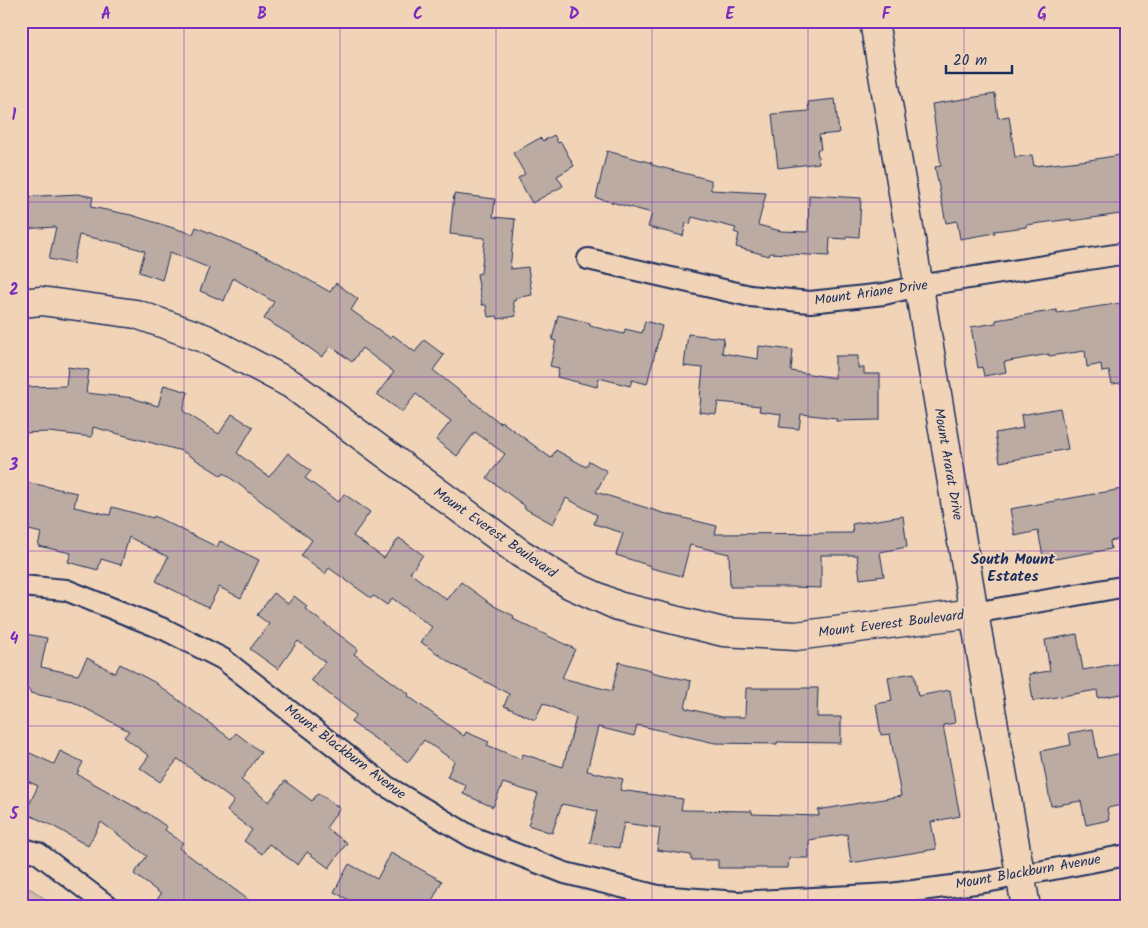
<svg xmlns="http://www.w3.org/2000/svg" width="1148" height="928" viewBox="0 0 1148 928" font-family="Kalam,sans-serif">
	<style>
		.green { fill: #d1bcab; stroke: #767684 }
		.building { fill: #bcaba2; stroke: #1b2f5e }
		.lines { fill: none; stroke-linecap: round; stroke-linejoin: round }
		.street-casing { stroke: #1b2f5e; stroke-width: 24 }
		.secondary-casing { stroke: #1b2f5e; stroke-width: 31 }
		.street { stroke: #f1d4b8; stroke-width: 20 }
		.secondary { stroke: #f1d4b8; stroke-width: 28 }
		.grid { fill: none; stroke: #7b2cbf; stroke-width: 1; stroke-opacity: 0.55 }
		.labels { text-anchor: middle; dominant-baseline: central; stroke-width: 4; stroke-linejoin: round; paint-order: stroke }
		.street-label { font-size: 14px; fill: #1b2f5e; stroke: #f1d4b8 }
		.neighbourhood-label { font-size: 15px; font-weight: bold; fill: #1b2f5e; stroke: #f1d4b8 }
		.neatline { fill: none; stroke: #7b2cbf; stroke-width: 2 }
		.grid-label { font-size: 16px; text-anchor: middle; font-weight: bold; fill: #7b2cbf }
	</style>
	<rect width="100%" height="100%" fill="#f1d4b8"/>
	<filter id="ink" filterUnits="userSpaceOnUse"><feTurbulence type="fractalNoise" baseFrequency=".02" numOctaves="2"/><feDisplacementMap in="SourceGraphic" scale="10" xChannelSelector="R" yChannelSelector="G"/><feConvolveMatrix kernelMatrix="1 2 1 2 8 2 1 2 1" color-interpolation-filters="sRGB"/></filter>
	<g filter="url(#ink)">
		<!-- green -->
		<path class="green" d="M21,889h10l25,18h-35z"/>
		<!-- building -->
		<path class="building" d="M995,94l3,24 11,-2 6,41 17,-2 2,11 55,-6 38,-6v59l-56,8v-2l-45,6v2l-32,4 1,2 -35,6 -3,-18 -11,2 -11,-56 6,-1 -9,-62z
			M835,99l4,34 -20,2 2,14 -4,1 2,13 -41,5 -6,-54 37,-3 -1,-9z
			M554,135l4,8 3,-1 13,24 -17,10 6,10 -31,17 -14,-25 7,-4 -12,-21 27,-15 3,3z
			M607,151l45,12v2l59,15v10l55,3 -8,32 23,6 27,1 1,-37 52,3 -2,39 -13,-1v3l-16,-1 -1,18 -59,-3 -1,3 -33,-9 3,-13 -5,-2 2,-4 -44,-11 -2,7 -4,-1 -3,13 -35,-9 4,-14 -56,-15z
			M78,194l15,3 -2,10 40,8 62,19 3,-7 76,32 58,33 6,-9 22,16 -7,11 39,28 3,-3 22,17 9,-12 20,15 -11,15 67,53 1,-2 50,37 5,-8 30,17 3,-6 18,10 -11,21 67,21 54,13 -2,8 138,-1 -1,-9 51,-8 4,31 -27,5 4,24 -24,3 -3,-24h-36v33l-31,-1h-60l-1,-33 -39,-9 -8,31 -31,-8v-2l-35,-11 7,-22 -29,-9 3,-9 -31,-17 -13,26 -29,-16 1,-2 -38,-28 18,-24 -30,-22 -18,24 -21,-16 15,-19 -35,-27 -14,18 -25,-18 17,-22 -32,-24 -10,14 -21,-16 -9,11 -29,-21 -29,-17 10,-17 -41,-24 -9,23 -24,-10 9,-23 -39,-16 -8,28 -23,-8 6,-21 -27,-8 -39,-8 -6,29 -24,-5 7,-32 -35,2v-32z
			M454,194l41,5 -2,18 22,2 -5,50 18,-2 4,28 -17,3 1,2 -3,1 3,15 -18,3 -1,-3 -9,1 -2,-12h-4l-5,-31 4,-1 4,-35 -35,-4z
			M1121,303l3,17h-2l5,30v32l-15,2 -3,-13 -7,1 -1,-8 -14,3 -2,-16 -36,5v-2l-45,8 2,10 -22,4 -2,-9 -4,1 -7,-41 25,-4v-3l61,-10v3l13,-2z
			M558,315l32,8v3l34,8 1,-5 17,4 3,-12 17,5 -15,58 -15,-4 -2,6 -31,-8 -2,9 -40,-10 2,-9 -9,-2 6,-25 -4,-1z
			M688,334l36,4 -2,15 36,6 1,-13 34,4 -2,21 44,7v-22h23v12h6v6h16v46l-44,1v-3l-35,-4 -2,15 -20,-2 2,-13 -22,-3 1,-5 -42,-4 -2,12 -17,-2 2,-14h-1l3,-30 -19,-2z
			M68,367l21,3 -3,23 49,5v1l23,7 6,-21 24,7 -5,19 36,23 13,-20 21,13 -16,26 32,24 19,-24 23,18 -6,7 33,24 6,-8 26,18 -17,24 31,22 15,-20 24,17 -13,18 37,27 14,-18 33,24 20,10 -1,3 62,30 -13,29 50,13 7,-29 32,8v2l40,9 -6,27 37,9h23l1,-29h72l-1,29h24v26l-64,-1v2l-62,-1 -78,-18 -3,11 -36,-9 -11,44 36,8 -3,11 63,9 -2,11 71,1v3l67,2 -1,-6 83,-14 -11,-62 -9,1 -5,-31 16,-3 -4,-24 26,-4 4,23 32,-6 5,33 -12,2 17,91 -29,6 5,27 -85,14 -4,-29 -38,6v18h-20l-1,10h-70v-8h-27v-5l-34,-5 3,-22 -36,-5 -5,25 -29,-5 7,-32 -35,-7 -10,29 -24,-8 10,-31 -35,-11 -10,24 -30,-13 3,-9 -19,-8 7,-16 -30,-21 -16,22 -57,-40 5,-7 -45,-35 14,-18 -27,-21 -20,28 -28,-20 19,-25 -12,-9 17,-22 14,11 6,-8 13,10 -2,3 53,40 -4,5 55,40 -1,2 56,40 2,-4 23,10 -2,3 34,14 2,-5 40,13 13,-49 -33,-15 -8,17 -31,-14 5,-12 -57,-30 -31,-22 11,-15 -40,-29 -5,7 -13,-9 -3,2 -42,-30 -4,6 -24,-18 11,-16 -88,-67 -2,3 -40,-25 -89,-24 -1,10 -43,-5 -28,1v-46l45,-1z
			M1060,408l8,41 -39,7v1l-29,5 -5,-29 28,-5 -2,-13z
			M21,481l56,12 -3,14 36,8 2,-8 41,11 1,-2 63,31 3,-6 39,19 -18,38 -22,-11 -11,21 -52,-27 12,-24 -39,-20 -8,28 -20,-6 -3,11 -30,-8 3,-9 -33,-7 3,-13 -20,-5z
			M1122,489l5,27v22l-17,3 1,8 -67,12 -6,-30 -23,5 -5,-27z
			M21,633l26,5 -6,29 37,8 9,-17 28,15 5,-9 34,18 77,57 5,-6 25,19 -20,28 28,22 16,-21 27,20 6,-8 22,15 -14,20 21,15 -18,25 -22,-16 -9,13 -29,-21 -7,10 -18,-13 8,-11 -25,-19 7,-10 -56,-42 -18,23 -20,-14 9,-12 -25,-19 5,-6 -56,-29 -43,-9v-3l-9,-2z
			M1077,634l6,36 44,-8v31l-29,5 -1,-8 -64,11 -4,-27 21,-3 -5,-31z
			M1093,729l5,29 29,-6v52l-20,4 2,12 -23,5 -5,-24 -30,5 -10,-55 30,-6 -2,-12z
			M21,749l33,15 6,-13 23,11 -6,12 69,39v-1l21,15 -2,3 18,13 -4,5 79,59h-106l9,-13 -27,-20 13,-18 -46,-34 -13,24 -35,-20 -28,-13 13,-27 -17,-8z
			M391,853l51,28 -13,26h-67l-28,-15 15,-28 28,15z"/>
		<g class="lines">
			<defs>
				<path id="street" d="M588,259l162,37 60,6 74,-8 34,-8 209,-33
					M21,586l45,4 100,40 57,29 163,127 86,51 93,36 93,23 80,6 152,-8 101,-13 136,-26
					M974,613l153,-27
					M21,848l17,5 71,54"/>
				<path id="secondary" d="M874,21l100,592 52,294
					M21,303l20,-2 95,13 68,24 87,46 229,169 51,32 47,21 105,26 73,4 178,-23"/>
			</defs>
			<!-- street casing -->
			<use href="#street" class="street-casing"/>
			<!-- secondary casing -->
			<use href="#secondary" class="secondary-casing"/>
			<!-- street -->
			<use href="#street" class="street"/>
			<!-- secondary -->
			<use href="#secondary" class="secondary"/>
		</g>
	</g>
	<!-- grid -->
	<path class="grid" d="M184,21v886M340,21v886M496,21v886M652,21v886M808,21v886M964,21v886M21,202h1106M21,377h1106M21,551h1106M21,726h1106"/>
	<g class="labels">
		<!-- street labels -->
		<g class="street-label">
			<text transform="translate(871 293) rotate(-8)">Mount Ariane Drive</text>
			<text transform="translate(948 464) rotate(80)">Mount Ararat Drive</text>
			<text transform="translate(495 533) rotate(35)">Mount Everest Boulevard</text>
			<text transform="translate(891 624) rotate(-7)">Mount Everest Boulevard</text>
			<text transform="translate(345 752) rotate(37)">Mount Blackburn Avenue</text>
			<text transform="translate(1028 872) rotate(-10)">Mount Blackburn Avenue</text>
		</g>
		<!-- neighbourhood labels -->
		<g class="neighbourhood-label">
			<text x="1013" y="560">South Mount<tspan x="1013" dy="17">Estates</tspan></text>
		</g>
	</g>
	<!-- margin -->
	<rect width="1148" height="928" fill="none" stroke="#f1d4b8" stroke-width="55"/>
	<!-- scale -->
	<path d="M946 65v8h66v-8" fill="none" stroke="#1b2f5e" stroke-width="2.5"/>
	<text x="953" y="65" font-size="15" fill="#1b2f5e" stroke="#f1d4b8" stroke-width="4" paint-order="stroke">20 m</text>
	<rect x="28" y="28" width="1092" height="872" class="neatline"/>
	<g class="grid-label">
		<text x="106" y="19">A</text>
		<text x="262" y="19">B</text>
		<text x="418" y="19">C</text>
		<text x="574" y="19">D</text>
		<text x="730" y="19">E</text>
		<text x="886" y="19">F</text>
		<text x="1042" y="19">G</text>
		<text x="14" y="120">1</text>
		<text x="14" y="295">2</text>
		<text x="14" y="470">3</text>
		<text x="14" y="644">4</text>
		<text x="14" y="819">5</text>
	</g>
</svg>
